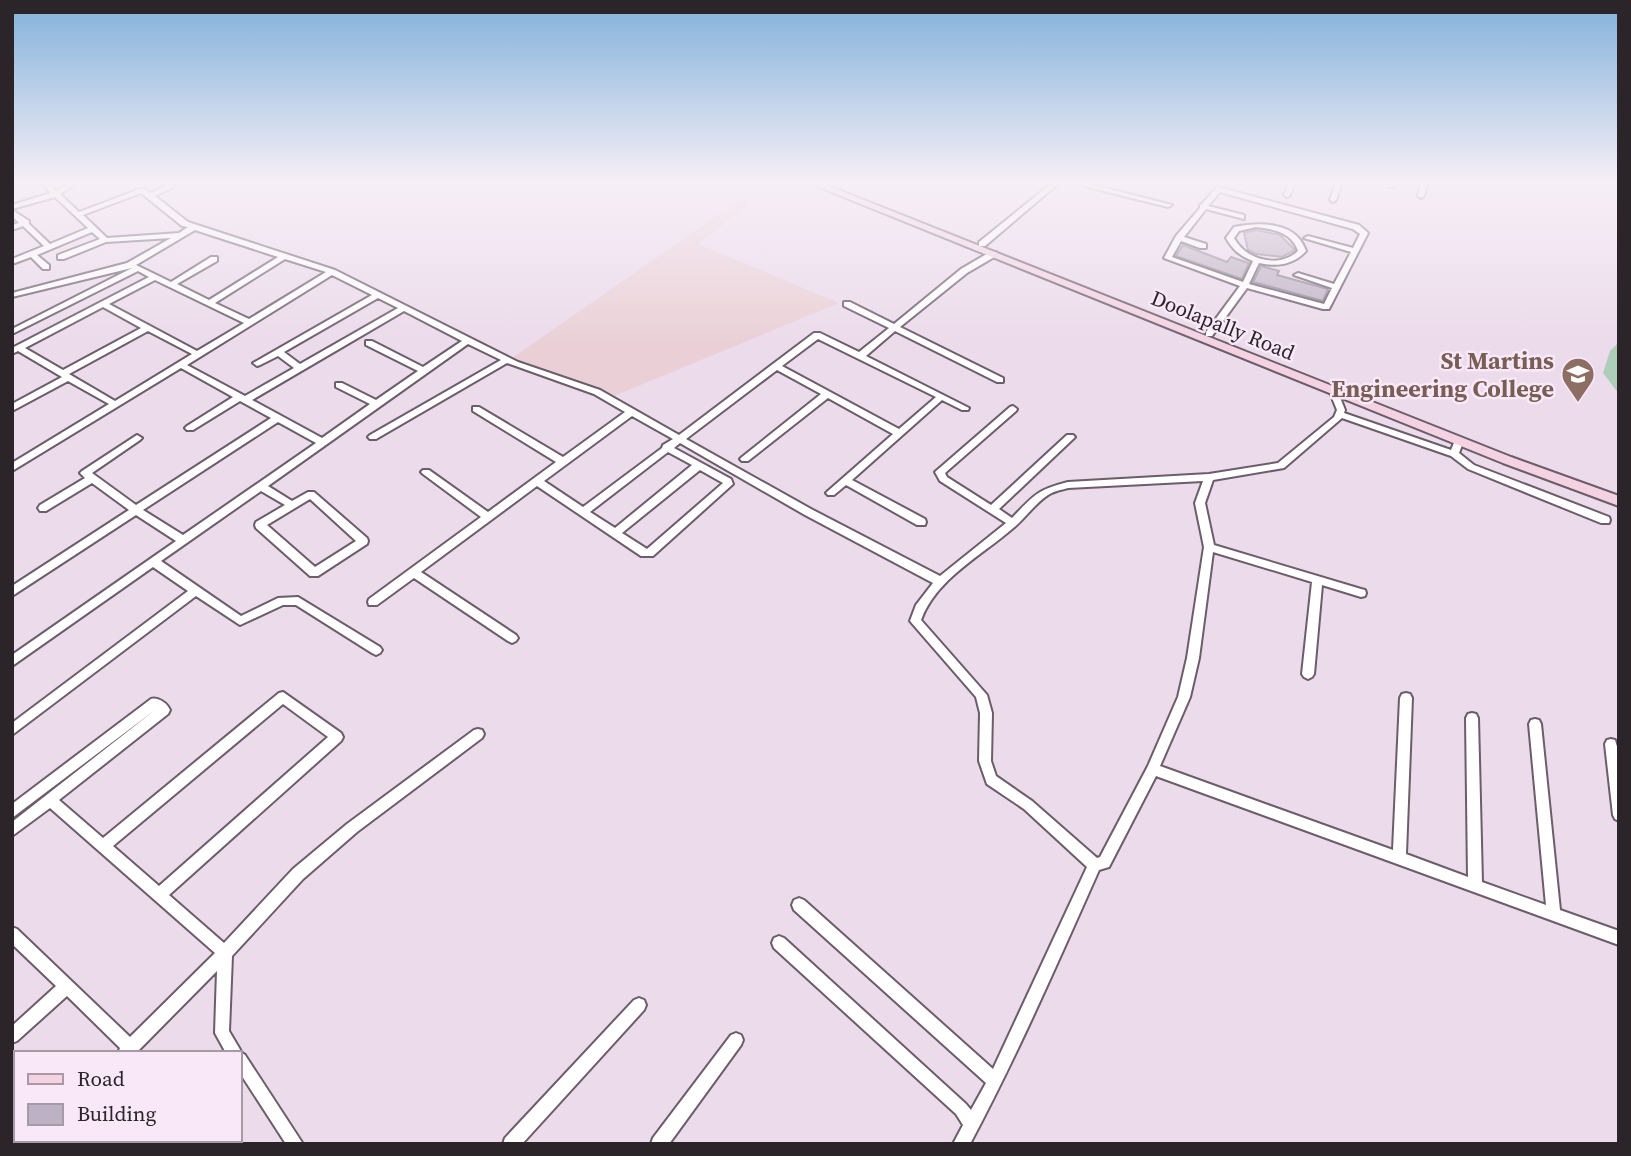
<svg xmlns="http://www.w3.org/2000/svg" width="1631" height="1156" viewBox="0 0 1631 1156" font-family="'Source Serif 4',serif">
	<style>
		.commercial { fill: #ead0d6 }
		.green { fill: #adceb9 }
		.building { fill: #bdb2c4; stroke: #918697; stroke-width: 2 }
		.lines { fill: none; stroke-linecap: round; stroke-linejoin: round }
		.street-casing { stroke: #6b5d6a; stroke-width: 4 }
		.secondary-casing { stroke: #6b5d6a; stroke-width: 4 }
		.street { fill: #fff; fill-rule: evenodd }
		.secondary { fill: #f4d2e1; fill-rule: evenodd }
		.labels { text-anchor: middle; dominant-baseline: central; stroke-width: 5; stroke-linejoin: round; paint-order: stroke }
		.far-street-label { font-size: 21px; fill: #2b252a; stroke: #f9e8f8 }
		.education-label { font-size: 24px; font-weight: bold; fill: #785e54; stroke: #f9e8f8; text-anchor: end }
	</style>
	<rect width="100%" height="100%" fill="#ecdbeb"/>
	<!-- commercial -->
	<path class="commercial" d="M738,201l11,3 -51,40 141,59 -225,93 -102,-38z"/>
	<!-- green -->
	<path class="green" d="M1619,342v52l-16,-21 7,-22z"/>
	<!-- building -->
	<path class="building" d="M1256,230l24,5 15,15 -13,7 -26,-3 -8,-4 -4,-17z
		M1183,245l44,17 4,-5 18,6 -7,16 -66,-23z
		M1261,266l18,5 -2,4 51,14 -5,12 -70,-19z"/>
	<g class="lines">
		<defs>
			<path id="street" d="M12,183h8l-8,3z
				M41,183h7l8,8 14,-8h7l-17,11 19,18 61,-23h4l7,4 15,-7 -4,-3 12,2v2l-19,9 33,26 147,48 183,92 82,28 79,45 135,-102h6l39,19 30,-24 -45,-22v-4h6l44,22 67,-55 29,-17h6v4l-29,17 -67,54 103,51v4h-6l-102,-51 -29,25 103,52 -1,2h-6l-20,-10 -90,80 73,39 1,3 -1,3h-8l-71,-40 -12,10h-6l-2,-2 2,-2 65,-57 -65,-36 -80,63h-6l-2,-2 2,-2 79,-63 -44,-24 -91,69 125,70 129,67 66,-53 -66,-42 -5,-9 75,-65 3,-1 4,3 -1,2 -71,62 2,4 44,28 76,-70h6l2,2 -2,2 -74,70 13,9c22,-23 25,-28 56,-36l141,-8 69,-11 56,-46 3,-7 -8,-20 4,-3 4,3 8,20 -1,3 107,37 5,-12h6l2,2 -5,13 15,12 135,52 1,3 -1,3h-8l-133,-54 -17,-13 -109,-38 -58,50 -71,12 -8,23 9,42 147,44 4,1 1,3 -1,3 -4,1 -39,-12 -8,89 -2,3 -4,2 -4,-2 -2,-3 10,-92 -99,-30 -14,106 -9,39 -30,69 233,84 7,-152 2,-4 4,-1 4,1 2,4 -6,156 62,23 -2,-159 2,-4 4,-1 4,1 2,4 4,164 64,23 -17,-181 2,-4 4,-1 4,1 2,4 19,186 59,21v14l-463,-169 -47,91 -10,3c-41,92 -82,186 -129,274h-17l10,-19 -7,-11 -182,-166 -2,-5 2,-5 5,-2 5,2 182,166 5,6 15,-27 -192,-173 -2,-5 2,-5 5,-2 5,2 189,169 94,-202 -63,-58 -37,-25 -8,-23 1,-48 -4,-16 -66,-76 6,-16 17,-22 -128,-68 -125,-72 -6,5 57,31 2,5 -80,72h-12l-104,-70 -116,86 95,63 2,3 -2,3 -4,2 -4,-2 -94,-63 -37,27h-8l-1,-3 1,-3 112,-82 -58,-43 -2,-2 2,-2h6l59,42 68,-50 -83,-51v-4h6l84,50 62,-45 -31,-18 -87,-31 -131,76h-6l-2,-2 2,-2 131,-75 -33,-16 -200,142 24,15 16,-9h6l53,46 1,3 -1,3 -49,32h-8l-54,-48 -1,-3 1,-3 29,-17 -24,-14 -100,70 80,55 37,-18 20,-1 82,50 2,3 -2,3 -4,2 -4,-2 -76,-48h-13l-43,20 -44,-29 -184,139v-12l176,-132 -35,-24 -141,99v-11l164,-114 -40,-26 -124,81v-10l117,-76 -37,-27 -46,28h-6l-2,-3 2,-3 45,-27 -5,-5 2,-2 55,-36 5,3 -2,2 -48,33 44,32 135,-87 -31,-17 -47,29h-6l-2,-2 2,-2 46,-29 -52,-29 -169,103v-8l97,-59 -41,-23 -56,30v-7l50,-27 -44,-26 -6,3v-6l137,-71 -11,-6 -126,63v-5l120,-61 -120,29v-4l115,-30 44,-25 -65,4 -42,17h-6v-4l42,-16 -8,-7 -55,23 12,10v4h-6l-12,-12 -19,7v-5l32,-13 -21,-20 -11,4v-5l7,-2 -7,-7v-6l17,11v3l21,20 38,-16 -33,-31 -43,12v-4l39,-12zM141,193l41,33 6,1 -9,6 -72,5 -24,-23zM195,230l83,27 -69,43 -32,-16 40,-23v-4h-6l-40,25 -35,-17zM285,259l41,13 -77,47 -34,-16zM332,275l40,20 -119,68 4,3 3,-1 18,-9 16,12 -49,28 -58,-31zM155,280l89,43 -47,28 -88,-47zM378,298l20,10 -98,56 -16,-12zM103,307l38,21 -78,42 -38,-22zM404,311l58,30 -39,26 -51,-26h-6v4l52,26 -42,29 -34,-17h-6v4l34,17 -48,34 -70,-38zM148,331l44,23 -77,47 -46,-27zM818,339l118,58 -37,32 -117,-63zM632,416l41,23 -10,6 -1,3 -79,59 -39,-26zM278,422l38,21 -133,92 -40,-25zM668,452l24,13 -77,63 -25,-16zM700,470l23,13 -76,66 -25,-16zM1203,481l-8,22 9,44 -17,111 -9,39 -30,69 -48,91 -3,1 -65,-57 -36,-25 -5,-15 1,-48 -5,-18 -66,-75c15,-41 60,-64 91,-91 13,-10 22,-25 36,-34 6,-4 13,-5 20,-7zM310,499l46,42 -41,26 -48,-42z
				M1052,183h7l-74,63h-6v-4z
				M1075,183h10l87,22 -4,2 -92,-23z
				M1289,183h6l-5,12 -3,2 -3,-2z
				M1336,183h6l-6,17 -3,2 -3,-2z
				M1389,183h6l-2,4h-4z
				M1421,183h6l-3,13 -3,2 -3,-2z
				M1218,187l141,38 9,8 -39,76h-6l-76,-21 -35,48h-6v-4l34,-46 -76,-28 12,-22 24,-28v-3l2,-1 14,-16zM1220,192l133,37 7,5 -7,14 -45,-12 -4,2 47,14 -17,32 -36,-11 -4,2 38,13 -8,16 -75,-20 10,-21c18,4 34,2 47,-12 -10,-30 -46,-29 -72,-24l-8,11c7,12 14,18 27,23l-10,21 -71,-25 9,-16 19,7h6v-4l-22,-7 22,-28 38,10v-4l-36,-9zM1256,227c17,2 36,5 42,24 -19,18 -52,9 -64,-13l5,-7z
				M283,692l58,41 2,4 -2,4 -172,154 55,48 69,-74 54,-45 127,-94 4,-1 4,1 2,4 -2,4 -125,94 -54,47 -71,77 -3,75 13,22 3,2 58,89h-17l-46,-71v-20h-14l-11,-20 2,-62 -81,82h-18l2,-5 -53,-52 -50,45 -5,2v-17l44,-40 -44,-42v-17l5,2 113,108 85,-84 -165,-145 -38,28v-14l143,-112 -143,108v-14l139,-105c7,-2 16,4 19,11l-2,4 -109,86 44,38 176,-145zM283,704l45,33 -169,149 -46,-40z
				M1611,739l4,1c8,22 4,57 4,81l-4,-2 -2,-4 -8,-71 2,-4z
				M639,998l5,2 2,5 -2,5 -122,134h-19l2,-6 129,-138z
				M736,1033l5,2 2,5 -2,5 -72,99h-18l2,-6 78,-103z
				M27,1140h18l-2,4h-18z"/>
			<path id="secondary" d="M809,183h12l690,274 108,39v10l-116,-43z"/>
		</defs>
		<!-- street casing -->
		<use href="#street" class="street-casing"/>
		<!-- secondary casing -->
		<use href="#secondary" class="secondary-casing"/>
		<!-- street -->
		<use href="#street" class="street"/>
		<!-- secondary -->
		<use href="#secondary" class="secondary"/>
	</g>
	<!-- sky -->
	<linearGradient id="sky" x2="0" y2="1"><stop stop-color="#81b1db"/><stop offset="0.53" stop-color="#f6eff6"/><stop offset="1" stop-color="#f6eff6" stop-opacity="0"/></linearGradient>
	<rect width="1631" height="344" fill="url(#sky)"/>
	<!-- icons -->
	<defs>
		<symbol id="university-pin" viewBox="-11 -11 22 30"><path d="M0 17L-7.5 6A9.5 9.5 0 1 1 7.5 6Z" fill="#8d6e63" stroke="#f9e8f8"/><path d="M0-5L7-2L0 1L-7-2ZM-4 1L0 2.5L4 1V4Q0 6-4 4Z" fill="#fff"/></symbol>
	</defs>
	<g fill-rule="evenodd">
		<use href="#university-pin" x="1559" y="355" width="38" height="52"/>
	</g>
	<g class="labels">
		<!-- far-street labels -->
		<g class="far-street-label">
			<text transform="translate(1223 325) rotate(22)">Doolapally Road</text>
		</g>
		<!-- education labels -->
		<g class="education-label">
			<text x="1554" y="360">St Martins<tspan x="1554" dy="28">Engineering College</tspan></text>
		</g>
	</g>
	<!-- border -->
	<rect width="1631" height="1156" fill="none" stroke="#2b252a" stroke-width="28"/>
	<!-- legend -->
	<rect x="14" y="1051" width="228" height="91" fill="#f9e8f8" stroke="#a79aa6" stroke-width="2"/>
	<rect x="28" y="1074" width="35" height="10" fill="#f4d2e1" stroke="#a79aa6" stroke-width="2"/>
	<text x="77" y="1086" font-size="21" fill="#2b252a">Road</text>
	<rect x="28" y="1104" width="35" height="21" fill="#bdb2c4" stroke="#a79aa6" stroke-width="2"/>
	<text x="77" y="1121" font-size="21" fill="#2b252a">Building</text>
</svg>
